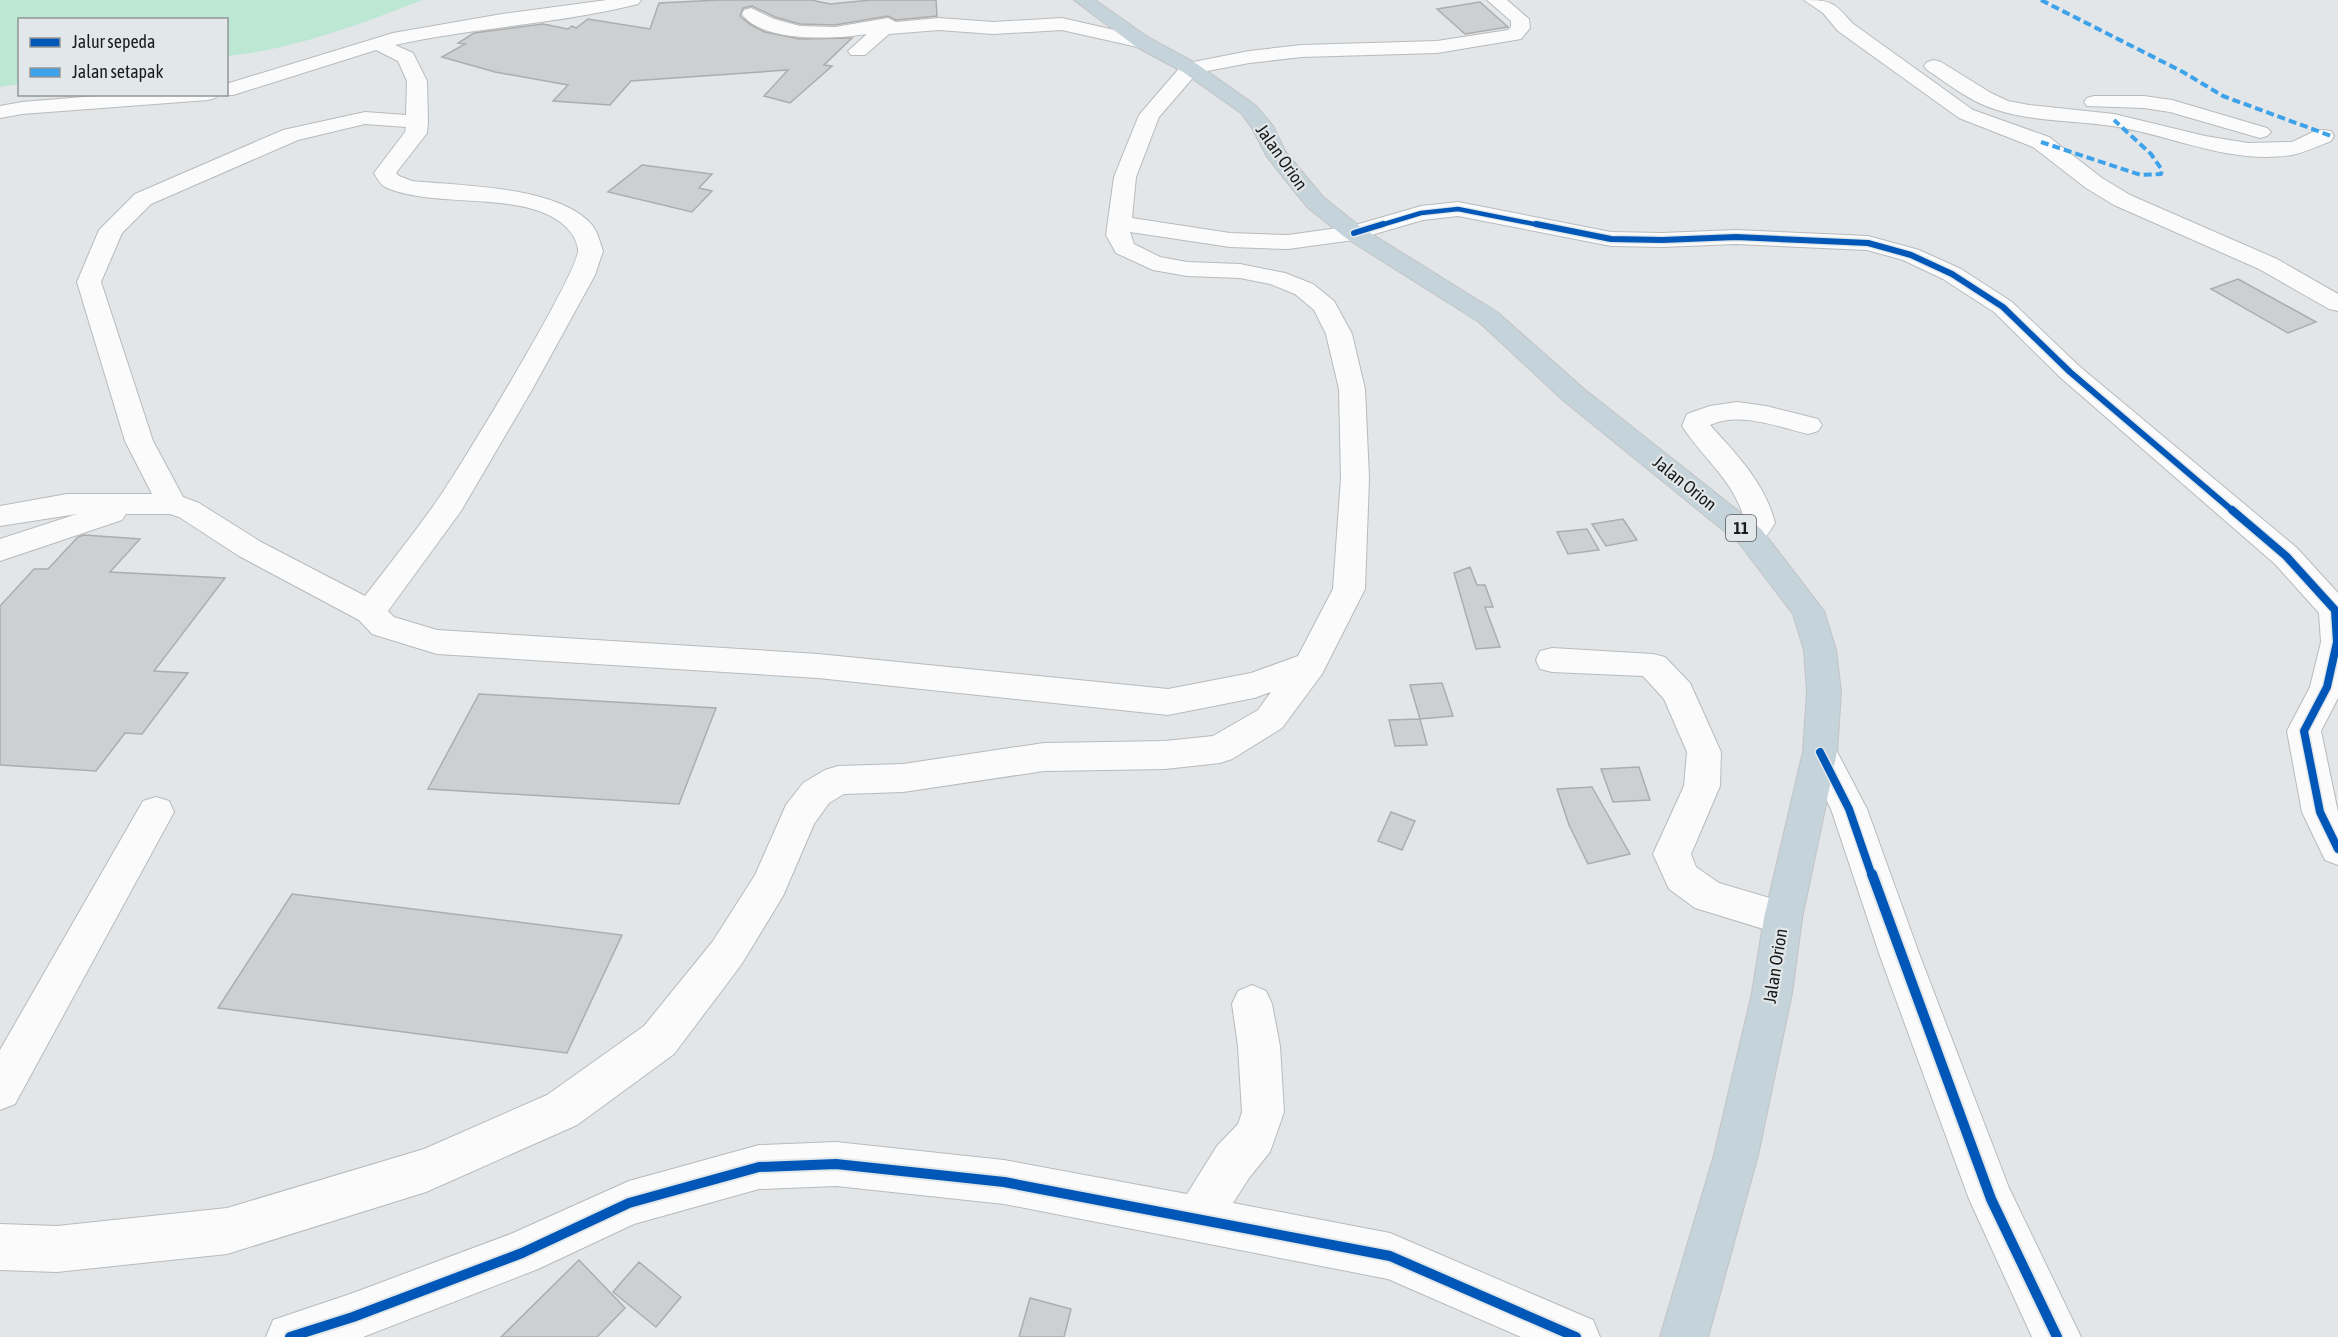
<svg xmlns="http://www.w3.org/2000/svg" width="2338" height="1337" viewBox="0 0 2338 1337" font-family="'Asap Condensed',sans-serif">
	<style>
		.green { fill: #bbe7d3 }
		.building { fill: #cdcfd0; stroke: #abadae; stroke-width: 1.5 }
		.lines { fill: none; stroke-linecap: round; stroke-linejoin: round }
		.minor-casing { stroke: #b8babb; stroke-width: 2 }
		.highway-casing { stroke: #c2c4c5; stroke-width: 2 }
		.minor { fill: #fbfbfc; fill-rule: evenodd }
		.highway { fill: #c5d3db; fill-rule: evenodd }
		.quiet { stroke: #3da2ea; stroke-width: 4; stroke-dasharray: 8 4; stroke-linecap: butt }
		.cycleway-far3-casing { stroke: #e2e7e9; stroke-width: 7 }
		.cycleway-far2-casing { stroke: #e2e7e9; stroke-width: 9 }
		.cycleway-far1-casing { stroke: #e2e7e9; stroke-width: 11 }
		.cycleway-casing { stroke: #e2e7e9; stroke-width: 14 }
		.cycleway-far3 { stroke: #0057b8; stroke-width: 4.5 }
		.cycleway-far2 { stroke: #0057b8; stroke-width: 6 }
		.cycleway-far1 { stroke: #0057b8; stroke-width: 8 }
		.cycleway { stroke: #0057b8; stroke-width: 10 }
		.labels { text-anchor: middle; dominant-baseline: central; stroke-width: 4.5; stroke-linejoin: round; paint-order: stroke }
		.shield { fill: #e2e7e9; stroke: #56595a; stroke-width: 1.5 }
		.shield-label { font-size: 16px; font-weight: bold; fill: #1a1c1c }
		.street-label { font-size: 18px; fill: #1a1c1c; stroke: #e2e7e9 }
	</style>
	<rect width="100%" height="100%" fill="#e3e6e8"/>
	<!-- green -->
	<path class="green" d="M0,0h422c-60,24 -131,50 -195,56l-1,-36h-206l-1,64 -19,3z"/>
	<!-- building -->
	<path class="building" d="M719,0h92l19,4 41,-4h65l1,16 -41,4 -8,-4 -53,9 -35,-1 -25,-7 -23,-11 -9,2 -3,8 11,9 14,7 35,7 52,-1 -28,27 8,1 -42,37 -26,-7 24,-26 -157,11 -21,24 -57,-4 15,-16 -73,-13 -53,-15 23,-13 -7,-1 16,-10 69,-9 25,5 4,-3 4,2 12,-9 62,10 9,-26z
		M1480,2l28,25 -43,7 -28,-25z
		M642,165l70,9 -13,14 13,3 -20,21 -84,-20z
		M2238,279l78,43 -28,11 -77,-44z
		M1623,519l14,21 -31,6 -14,-22z
		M1587,529l12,21 -31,4 -11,-22z
		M84,535l56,4 -30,33 115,6 -71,93 34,2 -46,61 -17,-1 -29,38 -96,-6v-159l34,-37h14l30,-32z
		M1470,567l7,18h8l8,22h-8l15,40 -24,2 -22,-76z
		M1442,683l11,33 -33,3 -10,-34z
		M479,694l237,14 -37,96 -251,-15z
		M1420,719l7,26 -32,1 -6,-26z
		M1639,767l11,33 -37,2 -12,-33z
		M1592,787l38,67 -42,10 -19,-39 -12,-36z
		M1391,812l24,9 -13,29 -24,-9z
		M292,894l330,41 -55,118 -349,-45z
		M579,1260l46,48 -28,29h-96z
		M639,1262l42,35 -25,30 -43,-35z
		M1030,1298l41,11 -7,28h-45z"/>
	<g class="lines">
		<defs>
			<path id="minor" d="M607,0h34l-3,4c-79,20 -163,23 -243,41l18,8 14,28 1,41 -1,11 -31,40 3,3 13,5c49,5 147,5 180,44 6,7 8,18 11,26l-8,24 -62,113 -72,123 -73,100 6,6 43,13 381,24 350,35 83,-16 47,-17 35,-67 8,-111 -2,-89 -13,-55 -12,-24 -19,-16 -25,-10 -30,-6 -53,-2 -34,-6 -37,-17 -10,-18 8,-58 25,-62 44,-51 66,-13 53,-6 135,-4 71,-11 3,-3v-6l-24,-21h20l22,19 1,9 -9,11 -84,14 -135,4 -53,6 -52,10 -38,44 -23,60 -4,41 98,15 58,2 64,-9 69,-20 37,-4 153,30 51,1 74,-3 132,6 51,14 42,19 51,33 67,64 218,182 41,45v105l-17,33 17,81v53l-13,-5 -23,-48 -15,-81 23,-44 11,-45 -2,-29 -44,-49 -214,-186 -67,-66 -51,-33 -40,-19 -36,-10 -131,-6 -74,3 -51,-1 -153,-30 -35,4 -69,20 -66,9 -58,-2 -100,-15 4,12 26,13 27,5 53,2 45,9 28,11 21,17 18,33 13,55 4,89 -4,111 -43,85 -40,54 -50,31 -12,4 -55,6 -121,2 -141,21 -59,2 -15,9 -15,21 -31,72 -42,69 -67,89 -97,71 -151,67 -199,62 -170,18 -57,-2v-46l57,2 170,-18 197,-59 123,-54 97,-69 69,-85 42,-66 31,-70 17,-22 22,-13 13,-4 65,-2 141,-21 121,-2 48,-5 45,-26 13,-18 -17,6 -86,17 -350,-37 -381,-24 -65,-20 -13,-14 -120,-64 -60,-39 -9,-3h-44l-4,6 -122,41v-22l77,-25 -77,12v-20l67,-12h85l-27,-53 -48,-159 22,-52 36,-36 148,-64 82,-18 41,3 1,-34 -9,-20 -22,-11 -143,45h-14l7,-1v-10l167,-51 109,-19zM365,124l41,3 -1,5 -31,41c3,5 6,11 11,14 34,16 97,11 135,19 23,4 54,17 58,43 4,19 -124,229 -144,256 -22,31 -46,61 -69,91l-104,-54 -62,-39 -16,-6 -30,-56 -52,-159 21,-49 29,-29 147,-64z
				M1804,0c27,0 30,2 48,23l121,87 76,27 53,41 28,17 147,64 61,35v17l-9,-2 -70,-40 -145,-64 -28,-17 -53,-41 -74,-29 -121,-87 -15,-18z
				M751,8l23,11 26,7 35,1 53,-9 8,4 43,-4 54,4 69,-4 87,20 3,4 -3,4 -7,2 -80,-18 -69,4 -54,-4 -50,4 -24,21h-14l-3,-4 19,-17c-31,5 -105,9 -125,-20l2,-4z
				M1934,60l7,2 50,31 17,8 21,4 85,9 91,22 43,7 44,-1 23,-11 8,-1 8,1 3,5 -3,5c-13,5 -25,11 -39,14 -62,10 -120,-20 -180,-29 -39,-6 -80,-4 -118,-17 -25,-8 -45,-25 -67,-39l-3,-4 3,-4z
				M120,94h98l-3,4 -7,2 -186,14 -22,4v-12l22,-4z
				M2094,96h50l28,4 95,28 4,4 -4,4 -7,2 -90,-26 -26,-4 -57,-2 -3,-4 3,-4z
				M1737,402l29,4 52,13 4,6 -4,6 -10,3c-30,-7 -68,-23 -98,-9 27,30 55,58 65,98 -10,16 -16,26 -36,20l-4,-7 10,-14c-10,-41 -41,-62 -63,-96l5,-12 23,-8z
				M1552,648l101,6 12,3 25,26 31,69 -1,34 -29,68 5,13 23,16 78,23 5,12 -5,12 -14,5 -88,-27 -26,-19 -16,-35 31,-68 3,-34 -23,-53 -21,-23 -91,-4 -12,-3 -4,-9 4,-9z
				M1820,738l12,4 35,67 53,147 89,232 72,149h-49l-63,-138 -89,-243 -49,-147 -28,-57 5,-10z
				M156,797l13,4 5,11 -159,292 -15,6v-60l143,-249z
				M1252,985l14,6 6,13 8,42 4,66 -14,40 -21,26 -16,25 157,30 203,87 7,17h-79l-133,-58 -384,-75 -168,-18 -77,3 -125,35 -96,45 -175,68h-97l7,-17 80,-27 160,-60 116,-52 130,-36 77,-3 168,18 183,34 30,-48 21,-22 4,-12 -4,-66 -6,-42 6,-13z"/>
			<path id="highway" d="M1074,0h21l54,38 48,26 58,41 18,21 12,25 38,46 39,31 135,84 87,77 177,140 63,82 12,39 5,42 -4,60 -35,166 -10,75 -34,162 -50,182h-48l54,-182 38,-162 12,-75 39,-166 4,-60 -3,-42 -11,-36 -54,-71 -175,-142 -85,-79 -133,-84 -39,-31 -40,-50 -15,-29 -11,-15 -58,-41 -48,-26z"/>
		</defs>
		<!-- minor casing -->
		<use href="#minor" class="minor-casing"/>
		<!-- highway casing -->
		<use href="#highway" class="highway-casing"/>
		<!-- minor -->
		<use href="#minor" class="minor"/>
		<!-- highway -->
		<use href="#highway" class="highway"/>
		<!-- quiet -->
		<path class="quiet" d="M2041,0l142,72 40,24 111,41
			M2041,142l100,33 20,-1 1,-4 -11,-16 -37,-34"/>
		<defs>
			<path id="cycleway-far3" d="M1378,226l43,-13 37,-4 86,17"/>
			<path id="cycleway-far2" d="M1536,224l75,15 51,1 74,-3 132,6 43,12 41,19 51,33 67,65 164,140
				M1354,233l29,-9"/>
			<path id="cycleway-far1" d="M2232,510l54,46 49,54 2,32 -10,45 -23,44 16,81 18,37
				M1820,752l29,57 23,67"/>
			<path id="cycleway" d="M1872,874l119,325 66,138
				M290,1337l63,-20 169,-64 107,-50 130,-36 77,-3 168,18 386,74 186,81"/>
		</defs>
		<!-- cycleway-far3 casing -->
		<use href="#cycleway-far3" class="cycleway-far3-casing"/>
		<!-- cycleway-far2 casing -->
		<use href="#cycleway-far2" class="cycleway-far2-casing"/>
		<!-- cycleway-far1 casing -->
		<use href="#cycleway-far1" class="cycleway-far1-casing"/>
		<!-- cycleway casing -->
		<use href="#cycleway" class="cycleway-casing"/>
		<!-- cycleway-far3 -->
		<use href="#cycleway-far3" class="cycleway-far3"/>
		<!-- cycleway-far2 -->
		<use href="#cycleway-far2" class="cycleway-far2"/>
		<!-- cycleway-far1 -->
		<use href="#cycleway-far1" class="cycleway-far1"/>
		<!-- cycleway -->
		<use href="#cycleway" class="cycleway"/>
	</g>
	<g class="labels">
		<!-- shield labels -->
		<rect class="shield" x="1726" y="515" width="30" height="26" rx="4.5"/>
		<g class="shield-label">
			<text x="1741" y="528">11</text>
		</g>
		<!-- street labels -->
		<g class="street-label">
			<text transform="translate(1282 157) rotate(55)">Jalan Orion</text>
			<text transform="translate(1685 483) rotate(39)">Jalan Orion</text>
			<text transform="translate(1775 966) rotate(-81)">Jalan Orion</text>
		</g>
	</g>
	<!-- legend -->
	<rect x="18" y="18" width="210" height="78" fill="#e2e7e9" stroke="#929697" stroke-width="1.5"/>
	<rect x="30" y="38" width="30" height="9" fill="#0057b8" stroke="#929697" stroke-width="1.5"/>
	<text x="72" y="48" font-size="18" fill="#1a1c1c">Jalur sepeda</text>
	<rect x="30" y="68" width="30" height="9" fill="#3da2ea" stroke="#929697" stroke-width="1.5"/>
	<text x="72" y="78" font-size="18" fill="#1a1c1c">Jalan setapak</text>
</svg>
